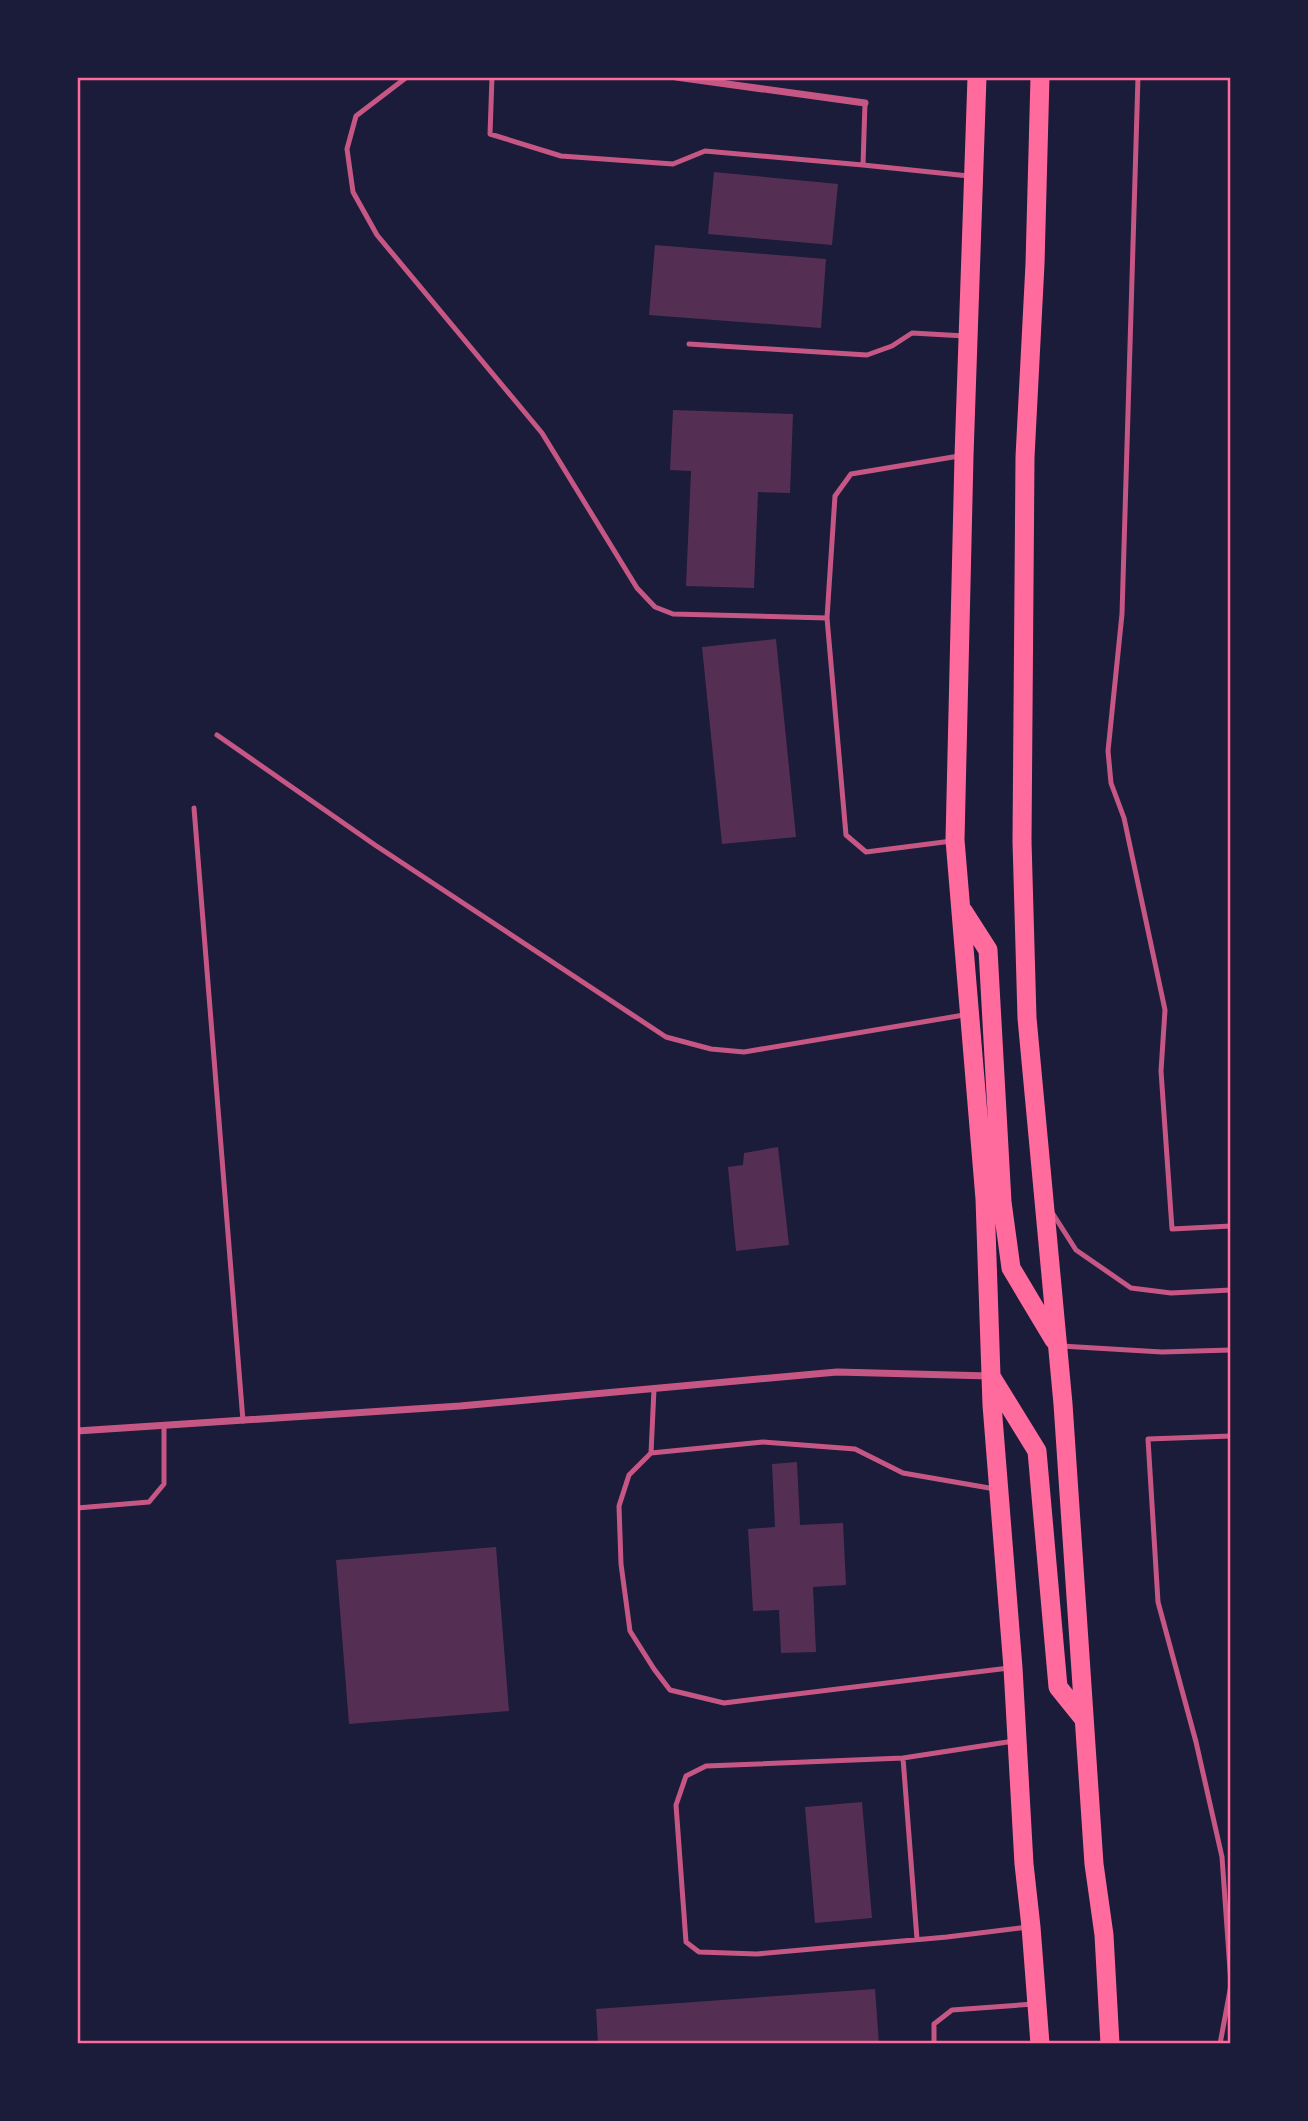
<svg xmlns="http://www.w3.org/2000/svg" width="1308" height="2121" viewBox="0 0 1308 2121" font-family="Montserrat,sans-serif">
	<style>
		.building { fill: #542f53 }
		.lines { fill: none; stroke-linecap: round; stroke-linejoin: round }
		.service { stroke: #c65784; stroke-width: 5 }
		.minor { stroke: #c65784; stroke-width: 7 }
		.trunk { stroke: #ff6b9d; stroke-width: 19 }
		.neatline { fill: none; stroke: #ff6b9d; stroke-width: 2.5 }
	</style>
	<rect width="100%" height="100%" fill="#1b1b3a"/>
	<!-- building -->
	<path class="building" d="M714,172l124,12 -6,61 -124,-11z
		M655,245l171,14 -5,69 -172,-13z
		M673,410l120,4 -3,79 -32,-1 -4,96 -68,-2 5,-115 -21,-1z
		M776,639l20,198 -74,7 -20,-197z
		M778,1147l11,98 -53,6 -8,-84 15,-2 1,-12z
		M797,1462l3,63 43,-2 3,62 -33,2 3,65 -35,1 -2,-43 -26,1 -5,-82 27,-2 -3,-63z
		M496,1547l13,164 -160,13 -13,-164z
		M862,1802l10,116 -57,5 -10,-116z
		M875,1989l4,55h-281l-2,-35z"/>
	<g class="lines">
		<!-- service -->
		<path class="service" d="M407,77l-51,39 -9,33 6,43 24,43 165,198 95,155 18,19 18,7 154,4
			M492,77l-2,57 71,22 112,8 32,-13 158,14
			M1138,77l-16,537 -14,137 3,32 13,35 41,192 -4,61 11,158 59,-3
			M865,103l-2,62 106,11
			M689,344l178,11 25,-9 20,-13 53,3
			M217,735l158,110 291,192 45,12 33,3 220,-37
			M194,808l49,613
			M952,841l-86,11 -20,-17 -19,-217 8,-122 16,-22 108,-18
			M1053,1214l23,36 55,38 40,5 60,-3
			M1061,1346l101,6 69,-2
			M1231,1436l-83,3 10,163 38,140 26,115 9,127
			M651,1453l3,-64
			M995,1489l-92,-16 -48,-24 -92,-7 -112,11 -22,22 -10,31 2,58 9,67 24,38 16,21 54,13 285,-35
			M77,1508l72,-6 15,-18v-58
			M903,1758l-197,8 -20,10 -10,29 10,137 13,10 58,2 190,-17 81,-10
			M917,1939l-14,-181 111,-17
			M934,2044v-20l18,-14 82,-6
			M1220,2044l11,-59"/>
		<!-- minor -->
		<path class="minor" d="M676,77l189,26
			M77,1431l383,-25 377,-34 153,4"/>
		<!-- trunk -->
		<path class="trunk" d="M977,77l-13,379 -9,384 30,359 7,206 21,263 11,196 7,63 9,117
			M1040,77l-5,187 -10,193 -3,384 5,177 36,386 31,460 10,71 6,109
			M963,911l25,39 14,252 9,66 43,72
			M992,1378l45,73 21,236 25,31"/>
	</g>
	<!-- border -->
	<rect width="1308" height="2121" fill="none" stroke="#1b1b3a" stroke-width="158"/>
	<rect x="79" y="79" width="1150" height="1963" class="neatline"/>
</svg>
